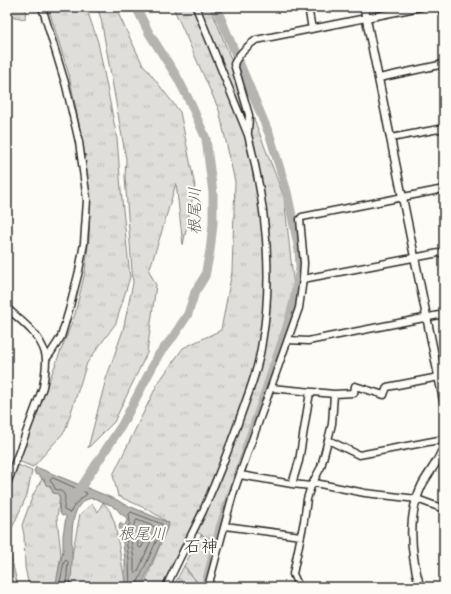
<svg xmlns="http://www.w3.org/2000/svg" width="451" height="594" viewBox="0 0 451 594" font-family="Dekko,'Klee One',sans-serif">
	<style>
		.grass { fill: url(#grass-tufts); stroke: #858482 }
		.cemetery { fill: url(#cemetery-stones); stroke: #858482 }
		.water { fill: #b5b4b1; stroke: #7e7d7b }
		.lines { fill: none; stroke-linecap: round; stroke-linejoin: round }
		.shore { stroke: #626261; stroke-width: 1 }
		.river { stroke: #b5b4b1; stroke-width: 9 }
		.minor-casing { stroke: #2b2b2b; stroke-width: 9 }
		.tertiary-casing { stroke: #2b2b2b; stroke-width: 10 }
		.minor { stroke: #fdfcf7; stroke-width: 6 }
		.tertiary { stroke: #fdfcf7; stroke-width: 7 }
		.labels { text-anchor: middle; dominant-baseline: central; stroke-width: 4; stroke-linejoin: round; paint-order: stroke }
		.water-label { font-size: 16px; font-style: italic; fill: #5b5b5a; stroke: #fdfcf7 }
		.quarter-label { font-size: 17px; fill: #2b2b2b; stroke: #fdfcf7 }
	</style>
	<defs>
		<pattern id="grass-tufts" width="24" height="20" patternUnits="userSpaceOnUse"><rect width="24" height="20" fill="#dfdeda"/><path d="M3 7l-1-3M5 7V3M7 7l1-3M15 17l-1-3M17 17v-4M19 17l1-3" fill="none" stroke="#c0bfbb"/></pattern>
		<pattern id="cemetery-stones" width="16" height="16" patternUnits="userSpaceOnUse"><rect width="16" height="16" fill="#dfdeda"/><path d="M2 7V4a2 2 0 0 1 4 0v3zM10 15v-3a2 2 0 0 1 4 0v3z" fill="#c0bfbb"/></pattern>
	</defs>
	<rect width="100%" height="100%" fill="#fdfcf7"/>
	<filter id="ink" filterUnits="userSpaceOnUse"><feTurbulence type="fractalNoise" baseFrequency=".025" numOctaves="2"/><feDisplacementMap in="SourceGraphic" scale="8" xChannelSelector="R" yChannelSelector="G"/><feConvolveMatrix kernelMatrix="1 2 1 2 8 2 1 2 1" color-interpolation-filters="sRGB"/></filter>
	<g filter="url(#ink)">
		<!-- grass -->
		<path class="grass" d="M7,7h19l-1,12 -15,-3 -3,1z
			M48,7h38l12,35 19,96 4,52 9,87 -14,46 -29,40 -22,68 -32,36 -15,-6 57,-147 10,-42 4,-34 1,-44 -8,-55 -13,-64z
			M97,7h18l27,56 38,49 15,74 -12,59 -7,-62 -15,51 -12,37 7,14 -9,68 -33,69 -26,26 18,-69 17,-49 10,-47 -8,-106 1,-18 -25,-140z
			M173,7h37l7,16 67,174 11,99 -29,91 -28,77 -25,76 -23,-11 -27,58h-20l26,-64 -20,-13 -31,-14 -5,-21 45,-92 25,-35 38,-18 11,-58 3,-90 -16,-72z
			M18,465l14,6 -5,24 -20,44 11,48h-11v-92z
			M42,479l18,16 -3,23 4,36 -5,33h-27l-4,-20 -1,-32 -2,-10 11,-30z
			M103,502l7,9 5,13 11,63h-56l2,-32 8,-41 12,-10 6,8z
			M201,535l14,8 -12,44h-2l-17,-21z"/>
		<!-- cemetery -->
		<path class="cemetery" d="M184,566l17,21h-28z"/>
		<!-- water -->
		<path class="water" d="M36,467l81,33 5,3 47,20 -28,64h-15l-1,-5v-22l-3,-25 -3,-8 1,-4 4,3 3,-5 -1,-4 -5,-3 -5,-6h-2l-2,-3c-9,-1 -15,-9 -24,-6 -19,6 -16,41 -16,57 0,10 0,21 -3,31h-14l8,-37v-15l3,-18 -1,-2 -3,1c-6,-7 1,-14 -4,-22l-5,-1 -3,-7 -4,-1 -2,-6h-2l-3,-4h-3l-2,-4z"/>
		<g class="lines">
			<!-- shore -->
			<path class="shore" d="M53,478l34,15 -1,2c-7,5 -12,10 -16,18l-6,-3c0,-10 5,-18 -9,-21l-2,-5 -3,-3 1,-2z
				M137,520l18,7 1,2 -18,42 -2,2 -2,-2v-11l-4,-27z
				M141,528l6,2 1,2 -6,15 -2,1 -2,-2 -1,-12z
				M59,587l5,-25 2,-2 2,2 -2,25
				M130,587l-1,-27 -4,-29 5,-8 -1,-9 2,-2 31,12 1,2 -26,58v3"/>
			<!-- river -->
			<path class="river" d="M216,7l54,129 17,56 12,58 1,18 -7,37 -6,22 -41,122
				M76,495l46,-70 37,-71 14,-17 15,-23 7,-22 10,-16 5,-25 3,-27v-31l-7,-54 -15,-35 -14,-27 -28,-44 -13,-26
				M205,587l15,-59 10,-31"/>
			<defs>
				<path id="minor" d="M42,7l24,79 13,56 8,58 -3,43 -5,28 -10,39 -8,27 -11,17 -4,5
					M308,7l4,22
					M441,7l3,7
					M379,78l65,-14
					M248,132l1,-17 -15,-51c4,-9 14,-19 22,-24l165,-33
					M391,138l53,-10
					M303,279l141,-27
					M7,308c14,13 32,25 38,45 3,9 -1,25 -2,34l-36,97
					M288,340l20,1 136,-27
					M271,388l63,6 20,-1 1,-7 29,9 3,-8 57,-11
					M334,394l-2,30 -4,16 31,15 85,-16
					M240,475l52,9 19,2 4,-3 50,10 52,6 27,10
					M292,484l7,-23 11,-69
					M225,526l76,10
					M166,587c12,-26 25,-51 37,-76 15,-34 28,-67 40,-102 8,-22 16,-44 19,-67 12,-67 3,-142 -14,-207l-52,-128
					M208,587l25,-93 66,-186 4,-29 1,-16 -4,-44 2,-2 142,-28
					M299,587l-6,-13 11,-53 3,-22 4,-13 10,-19 7,-27"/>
				<path id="tertiary" d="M364,7l80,396
					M420,587c-9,-32 -13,-71 2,-102 7,-13 18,-25 22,-40"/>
			</defs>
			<!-- minor casing -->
			<use href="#minor" class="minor-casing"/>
			<!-- tertiary casing -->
			<use href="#tertiary" class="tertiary-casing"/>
			<!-- minor -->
			<use href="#minor" class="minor"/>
			<!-- tertiary -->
			<use href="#tertiary" class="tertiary"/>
		</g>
	</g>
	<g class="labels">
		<!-- water labels -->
		<g class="water-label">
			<text transform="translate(196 211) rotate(-90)">根尾川</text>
			<text x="142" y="535">根尾川</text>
		</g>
		<!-- quarter labels -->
		<g class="quarter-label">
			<text x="201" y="549">石神</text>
		</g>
	</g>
	<!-- margin -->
	<rect width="451" height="594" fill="none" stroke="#fdfcf7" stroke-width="24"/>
	<rect x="12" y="12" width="427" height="570" fill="none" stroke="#2b2b2b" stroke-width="1.5" filter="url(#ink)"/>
</svg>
